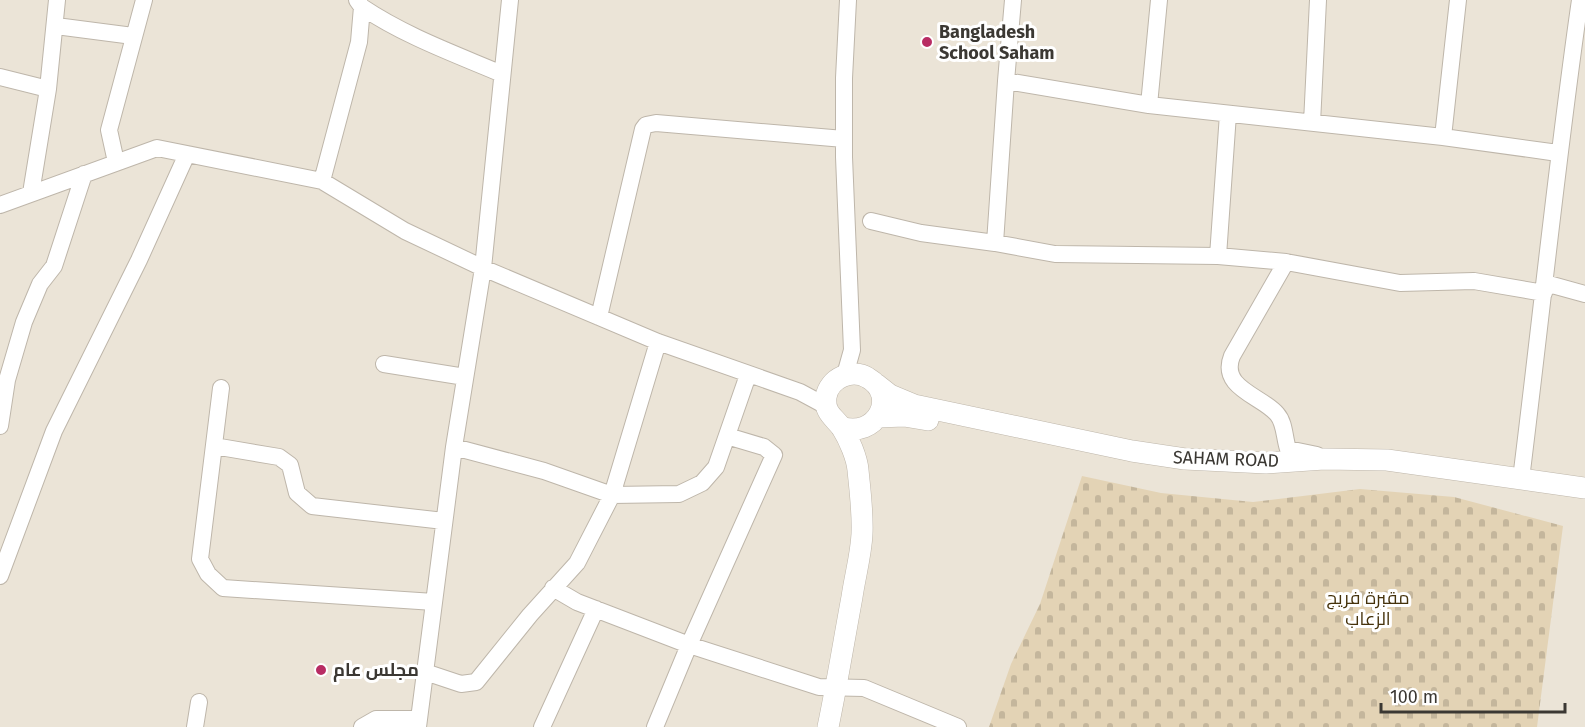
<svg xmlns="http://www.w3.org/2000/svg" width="1585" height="727" viewBox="0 0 1585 727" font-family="'Fira Sans',Cairo,sans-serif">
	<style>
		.cemetery { fill: url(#cemetery-stones) }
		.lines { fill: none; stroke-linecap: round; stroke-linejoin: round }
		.minor-casing { stroke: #beb6aa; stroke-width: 18 }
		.major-casing { stroke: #beb6aa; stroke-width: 22 }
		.minor { stroke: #fff; stroke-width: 16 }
		.major { stroke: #fff; stroke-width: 21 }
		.poi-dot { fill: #b82c63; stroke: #fff; stroke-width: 2 }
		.labels { text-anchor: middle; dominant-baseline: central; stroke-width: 6; stroke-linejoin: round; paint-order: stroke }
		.poi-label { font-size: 18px; font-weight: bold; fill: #3b3833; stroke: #fff; text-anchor: start }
		.street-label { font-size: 18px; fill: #3b3833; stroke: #fff }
		.park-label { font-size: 18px; fill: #45320b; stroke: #fff }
	</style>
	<defs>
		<pattern id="cemetery-stones" width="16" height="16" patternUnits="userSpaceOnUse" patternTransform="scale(1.5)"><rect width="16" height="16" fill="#e3d3b5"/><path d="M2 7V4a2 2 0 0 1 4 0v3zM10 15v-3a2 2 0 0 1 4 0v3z" fill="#c4b69c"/></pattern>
	</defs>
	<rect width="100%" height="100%" fill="#ebe4d7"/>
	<!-- cemetery -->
	<path class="cemetery" d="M1082,476l79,17 92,9 107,-13 94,8 109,29 -26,201h-548l22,-63 29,-60z"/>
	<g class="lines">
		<defs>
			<path id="minor" d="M1013,0l-7,81 143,24 294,32
				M1458,0l-15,137 115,16
				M362,7c43,29 93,47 140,67
				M56,26l77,10
				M0,77l48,12
				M1149,105l10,-105
				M1312,123l6,-123
				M116,162l-7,-32 35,-130
				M322,181l37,-139 3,-35 -5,-7
				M31,193l17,-104 9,-89
				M0,205l157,-57 165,33 83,50 78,37 175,74 142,50 26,14
				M871,221l50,12 74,10 60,11 163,2 68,6
				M995,243l11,-162
				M1218,256l10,-142
				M1545,283l40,11
				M599,317l44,-188 3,-4 10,-2 188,16
				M384,364l81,13
				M845,375l7,-25 -8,-193v-79l4,-78
				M221,388l-21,171 8,15 15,14 211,14
				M0,426l7,-46 17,-58 16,-38 14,-18 30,-92
				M214,446l65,11 11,8 7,28 15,13 132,15
				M454,447l90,24 68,24 67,-1 23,-11 14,-16 32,-92
				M1317,455l-29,-6c-4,-12 -3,-26 -11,-35 -15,-18 -58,-26 -45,-58l54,-94 114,21 74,-2 70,12
				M1521,479c20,-160 36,-320 59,-479
				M0,576l54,-145 85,-171 48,-106
				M553,588l24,14 112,43 130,42 45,1 94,39
				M425,672l36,12 15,-2 54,-67 47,-52 35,-68 46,-153
				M195,727l4,-25
				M362,727l14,-8h43
				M418,727l36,-280 29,-179 27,-268
				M542,727l54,-118
				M655,727l34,-82 85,-190 -10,-8 -37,-11"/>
			<path id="major" d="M876,384l14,11 24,10 218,46 53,8 81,4 58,-4 63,1 198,28
				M878,417l26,-1 24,4
				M828,727c9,-43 16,-87 24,-130 3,-21 9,-42 10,-63 1,-21 -2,-43 -4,-64 -1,-12 -9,-31 -16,-42 -8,-11 -18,-15 -16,-31 3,-19 26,-29 42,-19 31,18 8,61 -27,49"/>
		</defs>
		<!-- minor casing -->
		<use href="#minor" class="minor-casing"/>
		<!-- major casing -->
		<use href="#major" class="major-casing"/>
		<!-- minor -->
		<use href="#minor" class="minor"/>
		<!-- major -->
		<use href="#major" class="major"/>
	</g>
	<!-- markers -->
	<g class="poi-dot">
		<circle cx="927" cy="42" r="6"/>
		<circle cx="321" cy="670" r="6"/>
	</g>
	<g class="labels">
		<!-- poi labels -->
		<g class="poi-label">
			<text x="939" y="32">Bangladesh<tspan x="939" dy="21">School Saham</tspan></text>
			<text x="333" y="670">مجلس عام</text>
		</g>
		<!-- street labels -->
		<g class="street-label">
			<text transform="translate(1226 459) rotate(2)">SAHAM ROAD</text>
		</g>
		<!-- park labels -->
		<g class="park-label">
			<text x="1368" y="598">مقبرة فريج<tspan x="1368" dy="21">الزعاب</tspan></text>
		</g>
	</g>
	<!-- scale -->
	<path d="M1381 703v9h184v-9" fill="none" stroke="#3b3833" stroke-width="3"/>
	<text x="1390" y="703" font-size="18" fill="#3b3833" stroke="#ffffff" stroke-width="4.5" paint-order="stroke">100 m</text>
</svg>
